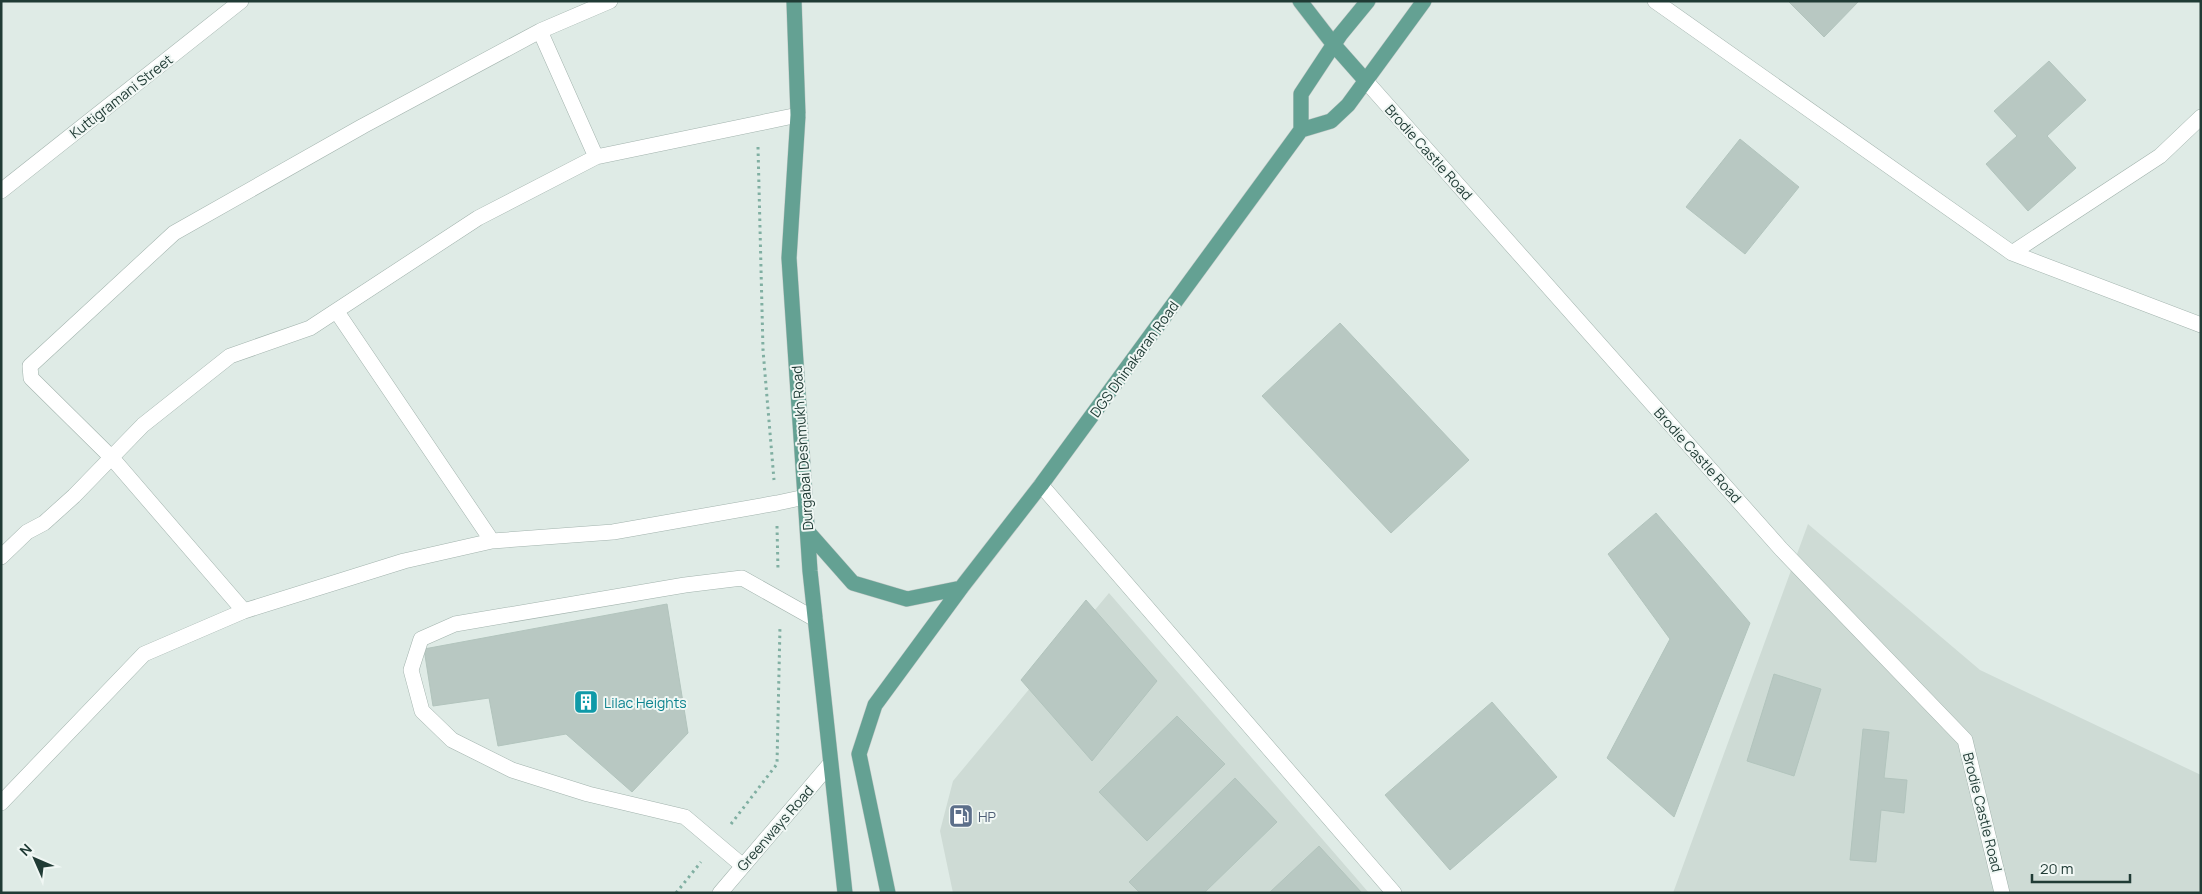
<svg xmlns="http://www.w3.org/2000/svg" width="2202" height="894" viewBox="0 0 2202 894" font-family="Manrope,sans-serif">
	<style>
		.built { fill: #cedbd5 }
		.building { fill: #b8c8c2; stroke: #b2c4bd }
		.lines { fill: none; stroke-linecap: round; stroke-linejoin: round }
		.service-casing { stroke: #a2b3ad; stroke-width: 16 }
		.minor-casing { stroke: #a2b3ad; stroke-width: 16 }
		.tertiary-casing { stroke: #a2b3ad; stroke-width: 16 }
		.primary-casing { stroke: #c1c8c6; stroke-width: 16 }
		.path { stroke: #80afa2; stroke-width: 3; stroke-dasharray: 2.5 4; stroke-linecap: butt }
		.service { stroke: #fff; stroke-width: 15 }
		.minor { stroke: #fff; stroke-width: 15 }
		.tertiary { stroke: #fff; stroke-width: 15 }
		.primary { stroke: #64a193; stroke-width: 15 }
		.labels { text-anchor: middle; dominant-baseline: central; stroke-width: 4; stroke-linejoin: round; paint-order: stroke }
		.street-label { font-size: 14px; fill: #203b35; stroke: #f0f7f4 }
		.culture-label { font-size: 14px; fill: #0d838f; stroke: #f0f7f4; text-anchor: start }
		.service-label { font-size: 14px; fill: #4e5e75; stroke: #f0f7f4; text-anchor: start }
	</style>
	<rect width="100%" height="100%" fill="#dfebe6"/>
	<!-- built -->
	<path class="built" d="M1808,524l172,146 221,105v118h-528z
		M1109,593l260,300h-416l-13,-62 13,-50z"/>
	<!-- building -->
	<path class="building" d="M1788,1h71l-35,36z
		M2049,61l37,39 -39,36 29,32 -48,43 -42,-47 31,-28 -23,-25z
		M1740,139l59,48 -54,67 -59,-47z
		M1340,323l129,137 -78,73 -129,-137z
		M1656,513l94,110 -76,194 -67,-59 63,-119 -62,-85z
		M1086,600l71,81 -65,80 -71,-81z
		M667,604l21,129 -56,59 -66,-58 -68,12 -9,-48 -56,8 -9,-57z
		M1774,674l47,15 -27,87 -47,-15z
		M1492,702l65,75 -107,93 -65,-75z
		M1177,716l48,48 -78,77 -48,-49z
		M1863,729l26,3 -5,46 23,2 -3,33 -23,-3 -5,52 -26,-2z
		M1235,778l42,44 -73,71h-64l-11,-11z
		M1319,846l43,47h-93z"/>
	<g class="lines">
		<defs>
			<path id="service" d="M1365,80l416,469 184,191 37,153"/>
			<path id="minor" d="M1655,1l357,252 189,72
				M540,31l56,126
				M1,191l240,-190
				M2012,253l148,-97 41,-39
				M337,312l155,229
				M1041,485l353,408
				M1,557l26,-25 17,-9 30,-27 69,-71 87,-69 80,-28 168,-110 118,-61 202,-42
				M244,611l-132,-153 -81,-80 -1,-12 144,-133 189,-107 177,-95 70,-30
				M1,803l143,-149 100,-43 160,-50 88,-20 121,-9 164,-29 28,-6
				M743,866l-58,-49 -97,-23 -76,-24 -60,-30 -30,-29 -11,-41 10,-31 34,-15 230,-39 57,-7 73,41"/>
			<path id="tertiary" d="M720,893l110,-129"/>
			<path id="primary" d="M794,1l4,114 -9,143 21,313 35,322
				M1300,1l34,44 31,35
				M1301,130v-36l39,-59 28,-34
				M808,532l45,51 54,16 54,-11
				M888,893l-29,-139 16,-49 86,-117 80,-103 260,-355 30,-9 17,-16 76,-104"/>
		</defs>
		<!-- service casing -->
		<use href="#service" class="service-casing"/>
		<!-- minor casing -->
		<use href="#minor" class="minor-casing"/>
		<!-- tertiary casing -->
		<use href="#tertiary" class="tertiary-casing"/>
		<!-- primary casing -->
		<use href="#primary" class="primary-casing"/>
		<!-- path -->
		<path class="path" d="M758,147l5,203 11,130
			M777,526l1,44
			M731,824l46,-60 3,-138
			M676,893l25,-31"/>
		<!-- service -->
		<use href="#service" class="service"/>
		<!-- minor -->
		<use href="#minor" class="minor"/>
		<!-- tertiary -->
		<use href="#tertiary" class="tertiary"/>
		<!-- primary -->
		<use href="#primary" class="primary"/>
	</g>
	<!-- icons -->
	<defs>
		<symbol id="building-square" viewBox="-11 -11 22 22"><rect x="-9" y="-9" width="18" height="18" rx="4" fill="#0f9aa8" stroke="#f0f7f4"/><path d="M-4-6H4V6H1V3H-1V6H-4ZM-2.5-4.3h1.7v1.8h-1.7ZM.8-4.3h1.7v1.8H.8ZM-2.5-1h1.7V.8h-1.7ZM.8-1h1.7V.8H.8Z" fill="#fff"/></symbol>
		<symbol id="fuel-square" viewBox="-11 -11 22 22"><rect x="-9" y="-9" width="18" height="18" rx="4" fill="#5c6f8a" stroke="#f0f7f4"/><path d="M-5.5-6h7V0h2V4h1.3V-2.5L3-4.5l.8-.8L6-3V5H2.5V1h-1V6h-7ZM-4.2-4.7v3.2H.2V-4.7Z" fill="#fff"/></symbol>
	</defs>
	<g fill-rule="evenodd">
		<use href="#building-square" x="572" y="688" width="28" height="28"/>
		<use href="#fuel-square" x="947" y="802" width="28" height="28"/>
	</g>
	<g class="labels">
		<!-- street labels -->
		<g class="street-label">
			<text transform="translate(121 96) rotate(-38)">Kuttigramani Street</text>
			<text transform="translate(1429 152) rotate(48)">Brodie Castle Road</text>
			<text transform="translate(1134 359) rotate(-54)">DGS Dhinakaran Road</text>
			<text transform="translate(802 448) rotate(-94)">Durgabai Deshmukh Road</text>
			<text transform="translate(1698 455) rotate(48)">Brodie Castle Road</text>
			<text transform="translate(1983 812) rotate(76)">Brodie Castle Road</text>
			<text transform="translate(775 828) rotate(-49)">Greenways Road</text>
		</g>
		<!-- culture labels -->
		<g class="culture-label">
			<text x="604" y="702">Lilac Heights</text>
		</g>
		<!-- service labels -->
		<g class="service-label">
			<text x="978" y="816">HP</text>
		</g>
	</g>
	<!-- border -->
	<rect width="2202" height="894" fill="none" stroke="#203b35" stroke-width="5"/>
	<!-- north arrow -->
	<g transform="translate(35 859) rotate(315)" stroke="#f0f7f4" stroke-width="4" paint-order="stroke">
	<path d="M0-4L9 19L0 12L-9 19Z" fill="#203b35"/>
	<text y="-8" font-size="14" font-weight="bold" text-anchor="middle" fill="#203b35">N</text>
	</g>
	<!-- scale -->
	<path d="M2032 874v8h98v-8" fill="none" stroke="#203b35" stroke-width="2.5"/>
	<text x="2040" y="874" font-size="15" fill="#203b35" stroke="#f0f7f4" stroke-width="4" paint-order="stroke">20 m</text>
</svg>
